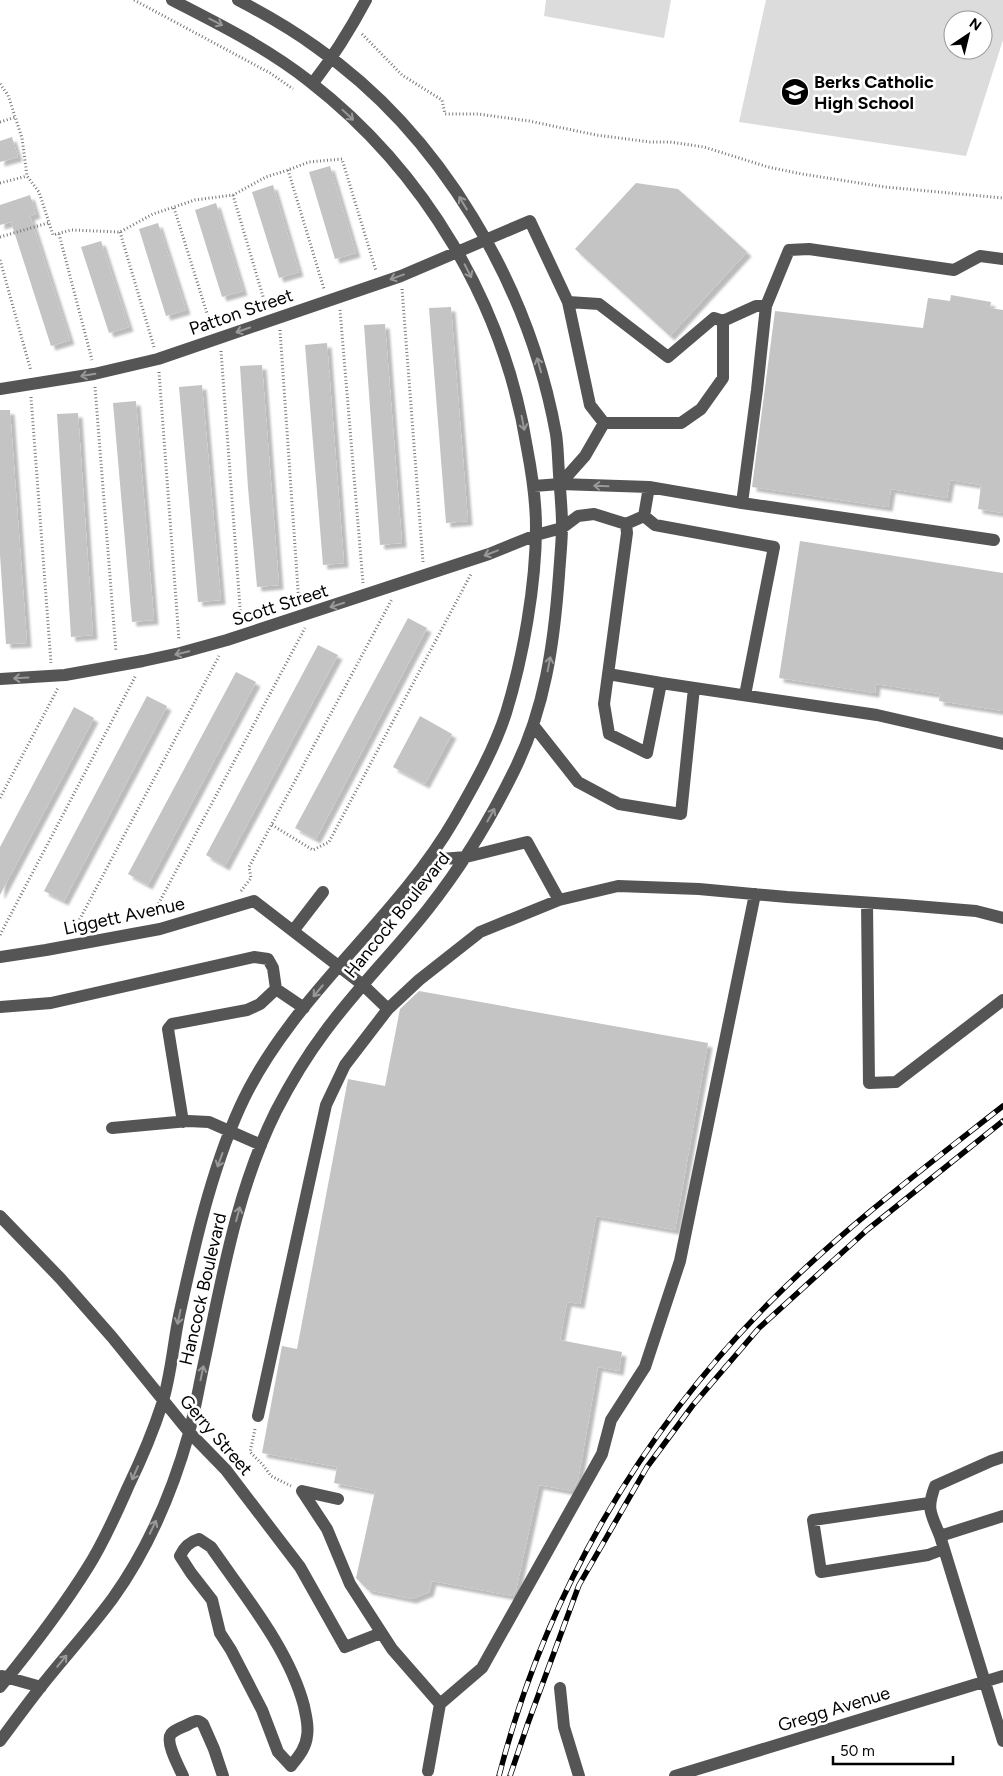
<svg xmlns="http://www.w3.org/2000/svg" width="1003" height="1776" viewBox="0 0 1003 1776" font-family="Figtree,sans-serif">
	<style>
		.green { fill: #dcdcdc; fill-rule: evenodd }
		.building { fill: #c4c4c4; filter: url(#shadow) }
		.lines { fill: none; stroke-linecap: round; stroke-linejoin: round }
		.path { stroke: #777; stroke-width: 3; stroke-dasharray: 1 2.5; stroke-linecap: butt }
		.minor { stroke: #555; stroke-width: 12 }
		.rail-casing { stroke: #000; stroke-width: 5.5 }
		.rail { stroke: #fff; stroke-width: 4; stroke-dasharray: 11; stroke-linecap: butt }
		.oneway { stroke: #999 }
		.labels { text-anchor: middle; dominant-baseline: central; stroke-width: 5; stroke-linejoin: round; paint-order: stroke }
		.poi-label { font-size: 18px; font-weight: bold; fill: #000; stroke: #fff; text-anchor: start }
		.street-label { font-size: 18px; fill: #000; stroke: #fff }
	</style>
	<defs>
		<filter id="shadow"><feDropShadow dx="4.5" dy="4.5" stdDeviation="1" flood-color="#0004"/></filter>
	</defs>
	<rect width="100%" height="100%" fill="#fff"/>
	<!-- green -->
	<path class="green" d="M546,0h125l-7,38 -120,-22z
		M766,0h237v40l-37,116 -227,-34zM953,20h30v30h-30z"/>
	<!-- building -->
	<path class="building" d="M12,137l6,20 -18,5v-21z
		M330,166l26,87 -21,6 -26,-87z
		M636,183l42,6 69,63 -77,84 -95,-87z
		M273,185l26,87 -20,6 -27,-86z
		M30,195l6,19 -6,2 40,124 -19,6 -40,-124 -11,3v-20z
		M216,203l27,88 -21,6 -27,-87z
		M158,223l28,87 -20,6 -27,-87z
		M101,241l28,86 -20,6 -28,-86z
		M951,295l40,7 -1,6 13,2v203l-25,-4 3,-24 -31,-5 -3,18 -56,-9 -3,18 -136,-20 23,-176 148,17 5,-30 22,3z
		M451,307l17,214 -22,2 -17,-215z
		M385,324l17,219 -22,2 -16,-220z
		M327,343l17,220 -21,2 -18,-220z
		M262,365l17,220 -22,2 -9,-99 -8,-122z
		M202,385l19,215 -23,2 -19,-215z
		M136,401l18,219 -22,2 -19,-219z
		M0,410h10l17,233 -21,1 -6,-89z
		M78,413l15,222 -22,2 -14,-223z
		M800,541l203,32v138l-64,-10 1,-7 -64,-10 -1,9 -96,-15z
		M408,618l19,10 -111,211 -21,-11z
		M318,645l20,10 -113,211 -19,-11z
		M236,672l20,10 -108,203 -20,-11z
		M147,696l20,10 -103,195 -20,-10z
		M74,707l20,11 -94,177v-48z
		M420,716l32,18 -27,50 -32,-17z
		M419,991l289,52 -33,187 -79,-14 -16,88 -13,-2 -7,38 62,12 -3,19 -21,-4 -20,113 -6,11 -33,-6 -23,105 -3,6 -81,-15 -3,11 -17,7 -44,-9 -12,-12 19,-87 -41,-8 3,-16 -75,-14 20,-107 15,3 51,-270 37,7 15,-77z"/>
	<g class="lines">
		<!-- path -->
		<path class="path" d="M134,0l136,73 23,16
			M362,34l40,41 40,25 3,14h33l51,7 67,14 54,7h20l34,5 64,20 34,7 83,13 118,11
			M0,84l8,11 14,43 5,38 12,16 14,43 18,-5 49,2 33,-18 42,-14 38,-5 33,-18 22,-7 21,-8 33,-3 34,112
			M0,122l16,-5
			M288,170l36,119
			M0,183l27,-7
			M233,195l34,115
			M174,208l37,118
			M120,232l34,115
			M59,234l33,126
			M0,237l48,-14
			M0,260l31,111
			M402,289l21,273
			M340,310l23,273
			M280,330l19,274
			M221,351l20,270
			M159,372l20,268
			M95,387l21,265
			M31,397l20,266
			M0,798l58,-110
			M272,825l41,25 16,-8 142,-268
			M241,891l10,-13 -2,-11 143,-268
			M152,916l153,-288
			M73,932l146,-276
			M0,935l136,-260
			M255,1429l-5,23 13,13 8,11 20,10"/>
		<!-- minor -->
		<path class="minor" d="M313,83c20,-26 37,-53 53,-83
			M723,321l33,-15h10l23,-56 20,-1 145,21 26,-14 23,3
			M0,389l94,-15 64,-15 243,-83 129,-55 38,81 22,103 14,18h77l20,-14 22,-31v-57l-9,-3 -46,39 -69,-53 -31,-2
			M560,484l25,-28 19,-33
			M534,486l26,-2 89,3 93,16 252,37
			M742,503l15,-113 9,-84
			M644,516l11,9 119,22 -29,148
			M626,524l1,9 -23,171 5,30 38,19 14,-70 216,32 126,29
			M608,674l53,9
			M0,679l65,-4 78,-14 37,-8 47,-13 262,-86 47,-19 26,-7 16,-12 16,-2 32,10 18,-8 5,-29
			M533,725l45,57 41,22 62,10 13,-126
			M429,860l37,-3 61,-15 32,58
			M867,903l2,180 27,-1 107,-82
			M293,931l30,-39
			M0,957l46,-7 114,-21 94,-28 109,84 25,24 31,-29 61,-48 79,-32 59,-14 81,3 88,8 117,8 72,6 27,7
			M0,1007l51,-4 203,-46 14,2 5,9 3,21 28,19
			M183,1122l-15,-93 4,-5 75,-14 13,-6 16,-15
			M112,1128l76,-7 21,1 52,23
			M0,1216l60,62 52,59 77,95 37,38 74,97 45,80 36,-14
			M258,1416l68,-311 19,-40 43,-56
			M338,1499l-36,-8 25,38 23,55 42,65 48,55
			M929,1503l-116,17 8,52 107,-17 16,-6
			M1003,1516l-63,20 63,205
			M940,1536c-9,-23 -14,-26 -5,-50l56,-25 12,-4
			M199,1539l12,8c33,48 78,102 93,159 2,11 5,20 3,30 -1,12 -9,21 -16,30l-13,-14 -16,-42 -31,-60 -11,-17 -8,-33 -21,-27 -11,-17c4,-9 9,-14 19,-17z
			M2,1676l39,11
			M0,1687c31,-38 62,-78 88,-120 16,-25 28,-53 40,-80 13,-27 25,-55 34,-83 9,-28 11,-59 17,-88 15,-69 32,-145 61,-209 50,-110 154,-184 214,-287 19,-33 40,-70 52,-107 17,-55 30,-128 30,-186 0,-26 -4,-53 -9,-79 -23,-144 -102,-277 -218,-367 -42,-33 -90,-57 -137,-81
			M560,1688l4,39 15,49
			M0,1741c14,-19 28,-38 43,-57 23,-29 48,-56 70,-86 35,-49 60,-108 76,-165 6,-23 10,-47 15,-70 18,-85 33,-174 72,-252 14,-27 30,-54 48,-78 32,-44 71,-82 104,-124 34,-43 62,-89 86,-138 31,-62 40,-127 45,-196 1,-16 3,-33 3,-50 0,-17 -2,-34 -3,-51 -1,-13 -1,-27 -3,-40 -27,-149 -115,-300 -240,-387 -25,-18 -51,-33 -78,-47
			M428,1771l12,-67 42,-36 120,-214 9,-34 34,-53 35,-106 75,-367
			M183,1776c-4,-9 -18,-34 -12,-42 4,-5 13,-7 18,-10 6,-3 9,-5 14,0l11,25 9,27
			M675,1776l328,-100"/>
		<defs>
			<path id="rail" d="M499,1776c46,-180 142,-345 273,-476 71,-71 152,-132 231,-194
				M510,1776l18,-53 51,-138 68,-118 46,-62 66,-77 108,-98 136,-109"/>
		</defs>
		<!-- rail casing -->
		<use href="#rail" class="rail-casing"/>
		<!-- rail -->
		<use href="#rail" class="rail"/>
	</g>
	<!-- one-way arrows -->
	<defs><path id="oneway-shaft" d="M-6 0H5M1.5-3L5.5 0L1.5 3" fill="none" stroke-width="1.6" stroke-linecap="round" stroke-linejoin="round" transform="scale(1.25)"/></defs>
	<g class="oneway">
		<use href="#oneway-shaft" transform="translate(216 22) rotate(27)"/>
		<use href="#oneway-shaft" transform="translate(348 115) rotate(43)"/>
		<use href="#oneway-shaft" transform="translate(463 203) rotate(-121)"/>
		<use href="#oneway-shaft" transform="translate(468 271) rotate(63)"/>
		<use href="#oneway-shaft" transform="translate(397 277) rotate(160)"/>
		<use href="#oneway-shaft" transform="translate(243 330) rotate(161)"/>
		<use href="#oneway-shaft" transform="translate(539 365) rotate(-106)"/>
		<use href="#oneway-shaft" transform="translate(88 375) rotate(170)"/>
		<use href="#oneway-shaft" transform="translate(523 423) rotate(79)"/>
		<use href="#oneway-shaft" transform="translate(601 486) rotate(-178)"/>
		<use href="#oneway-shaft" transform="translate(491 553) rotate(159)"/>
		<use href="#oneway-shaft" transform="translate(337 605) rotate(162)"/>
		<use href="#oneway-shaft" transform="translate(182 653) rotate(166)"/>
		<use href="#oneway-shaft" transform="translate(549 664) rotate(-79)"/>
		<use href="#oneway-shaft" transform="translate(21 678) rotate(177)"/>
		<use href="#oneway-shaft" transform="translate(491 815) rotate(-61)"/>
		<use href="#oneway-shaft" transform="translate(318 991) rotate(130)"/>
		<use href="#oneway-shaft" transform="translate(220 1160) rotate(110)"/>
		<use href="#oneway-shaft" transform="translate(238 1214) rotate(-75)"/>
		<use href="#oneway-shaft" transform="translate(179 1317) rotate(102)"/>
		<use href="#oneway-shaft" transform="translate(202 1373) rotate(-78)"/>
		<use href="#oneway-shaft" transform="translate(135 1473) rotate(114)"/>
		<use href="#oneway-shaft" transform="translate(153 1527) rotate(-64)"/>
		<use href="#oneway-shaft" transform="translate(62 1661) rotate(-50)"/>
	</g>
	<!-- icons -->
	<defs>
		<symbol id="school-disc" viewBox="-11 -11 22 22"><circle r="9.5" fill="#000" stroke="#fff"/><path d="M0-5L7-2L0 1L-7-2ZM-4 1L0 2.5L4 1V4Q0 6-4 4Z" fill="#fff"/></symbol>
	</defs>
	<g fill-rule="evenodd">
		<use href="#school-disc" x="779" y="76" width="32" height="32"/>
	</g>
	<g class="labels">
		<!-- poi labels -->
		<g class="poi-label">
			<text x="814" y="82">Berks Catholic<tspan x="814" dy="21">High School</tspan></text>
		</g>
		<!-- street labels -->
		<g class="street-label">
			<text transform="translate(241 312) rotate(-19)">Patton Street</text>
			<text transform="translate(280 605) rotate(-18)">Scott Street</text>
			<text transform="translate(397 915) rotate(-51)">Hancock Boulevard</text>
			<text transform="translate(124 916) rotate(-12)">Liggett Avenue</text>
			<text transform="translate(203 1289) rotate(-77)">Hancock Boulevard</text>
			<text transform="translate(216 1435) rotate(49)">Gerry Street</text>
			<text transform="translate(834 1709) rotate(-17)">Gregg Avenue</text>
		</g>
	</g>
	<!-- north arrow -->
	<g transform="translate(968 35) rotate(35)"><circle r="24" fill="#ffffff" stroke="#999999"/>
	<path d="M0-4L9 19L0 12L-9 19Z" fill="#000000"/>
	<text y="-8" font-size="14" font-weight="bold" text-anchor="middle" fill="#000000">N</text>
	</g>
	<!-- scale -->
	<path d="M833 1756v8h120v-8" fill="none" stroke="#000000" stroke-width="2.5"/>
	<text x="840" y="1756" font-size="15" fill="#000000" stroke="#ffffff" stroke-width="4" paint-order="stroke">50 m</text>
</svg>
